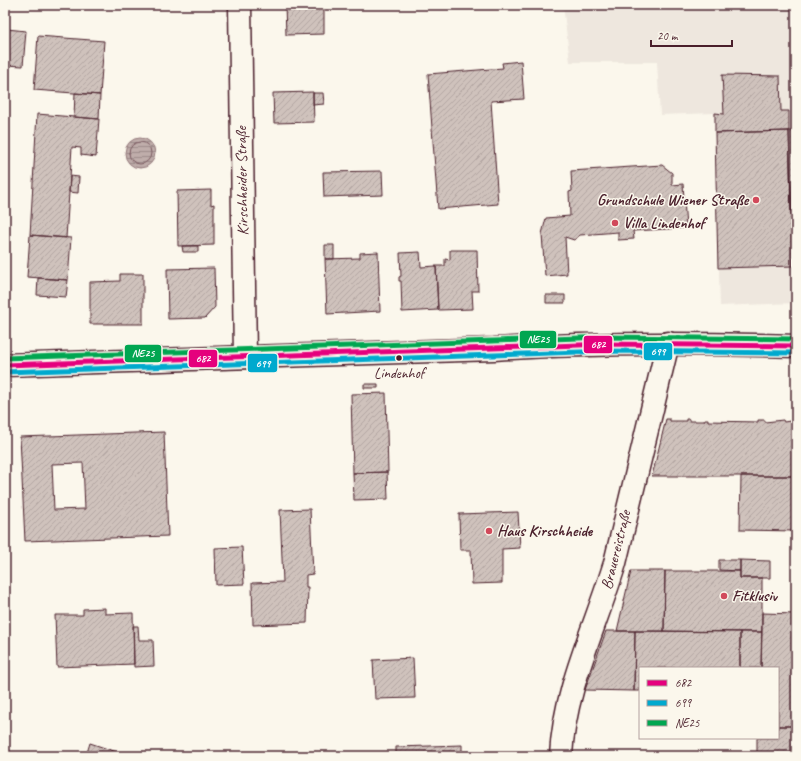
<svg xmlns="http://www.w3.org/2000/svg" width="801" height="761" viewBox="0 0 801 761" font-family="Caveat,sans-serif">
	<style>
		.built { fill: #eee7de }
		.water { fill: url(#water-rules); stroke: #907477 }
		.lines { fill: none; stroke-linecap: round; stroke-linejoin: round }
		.shore { stroke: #79585e; stroke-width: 1 }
		.building { fill: url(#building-hatch); stroke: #4a1f2b; fill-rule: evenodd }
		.street-casing { stroke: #4a1f2b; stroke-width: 25 }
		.primary-casing { stroke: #4a1f2b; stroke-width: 25 }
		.street { stroke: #fbf7ec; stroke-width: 22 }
		.primary { stroke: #fbf7ec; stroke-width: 22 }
		.bus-1-casing { stroke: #fbf7ec; stroke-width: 8 }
		.bus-2-casing { stroke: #fbf7ec; stroke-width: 8 }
		.bus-3-casing { stroke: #fbf7ec; stroke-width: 8 }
		.bus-1 { stroke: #e5007d; stroke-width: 5 }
		.bus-2 { stroke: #00a9ce; stroke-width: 5 }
		.bus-3 { stroke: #00a651; stroke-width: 5 }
		.poi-dot { fill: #d1495b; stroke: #fbf7ec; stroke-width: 1.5 }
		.bus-dot { fill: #4a1f2b; stroke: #fbf7ec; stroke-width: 1.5 }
		.labels { text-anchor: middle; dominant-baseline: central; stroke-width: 3; stroke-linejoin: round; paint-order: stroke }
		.bus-label { font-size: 15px; fill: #4a1f2b; stroke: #fbf7ec }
		.street-label { font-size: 16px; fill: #4a1f2b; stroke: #fbf7ec }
		.poi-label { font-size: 16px; font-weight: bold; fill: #4a1f2b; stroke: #fbf7ec; text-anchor: start }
		.line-badge { stroke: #fbf7ec; stroke-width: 1.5 }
		.badge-label { font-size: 11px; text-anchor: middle; font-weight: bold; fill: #fff }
	</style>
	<defs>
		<pattern id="water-rules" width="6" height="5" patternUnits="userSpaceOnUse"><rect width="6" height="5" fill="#bfadaa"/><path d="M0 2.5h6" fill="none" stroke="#9d8c8b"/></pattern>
		<pattern id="building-hatch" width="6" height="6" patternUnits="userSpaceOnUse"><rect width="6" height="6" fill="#cfc2bc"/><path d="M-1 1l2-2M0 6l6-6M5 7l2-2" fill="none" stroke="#b3a6a2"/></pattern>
	</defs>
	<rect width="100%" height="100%" fill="#fbf7ec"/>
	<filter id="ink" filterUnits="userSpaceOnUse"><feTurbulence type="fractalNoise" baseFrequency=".025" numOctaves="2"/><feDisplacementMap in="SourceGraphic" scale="8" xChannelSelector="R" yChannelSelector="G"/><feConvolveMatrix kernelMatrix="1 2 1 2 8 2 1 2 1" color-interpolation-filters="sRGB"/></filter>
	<g filter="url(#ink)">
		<!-- built -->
		<path class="built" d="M563,5h233v298l-76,3 -6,-193 -54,2 -3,-53h-87z"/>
		<!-- water -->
		<path class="water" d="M125 153a15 15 0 1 1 30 0a15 15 0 1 1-30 0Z"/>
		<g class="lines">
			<!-- shore -->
			<path class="shore" d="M129 153a11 11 0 1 1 22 0a11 11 0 1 1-22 0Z"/>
		</g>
		<!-- building -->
		<path class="building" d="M93,5h25l-1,3z
			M285,5h39v29l-38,1z
			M7,29l19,2 -3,35 -18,-1z
			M38,36l66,5 -4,54 -66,-5z
			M521,61l3,38 -33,2 7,103 -60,5 -10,-135 75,-6 -1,-5z
			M722,75l58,1 1,35h8v20l-74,2v-20l9,1z
			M313,92l1,30 -40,1 -1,-30z
			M75,93l25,2 -1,24 -25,-2z
			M313,93h10l1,11 -11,1z
			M37,114l62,5 -3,38 -15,-2v-7l-9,-1 -6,91 -36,-3z
			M793,127h3v139h-3l-4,-135h4z
			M789,131l4,135 -75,2 -3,-135z
			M662,165l10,8v12l11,-1 3,44 -53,3 1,8 -16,1v-8l-38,3 -6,5 -9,-3 2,37 -22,2 -3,-42 4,-16 24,-2 -1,-24 3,-1 -1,-20z
			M382,171l1,24 -59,2 -1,-25z
			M70,176l9,1 -1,16 -9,-1z
			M211,190v15l3,-1v41l-36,1 -1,-55z
			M30,235l41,3 -3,42 -41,-3z
			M325,245h9v14h-9z
			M182,246h16v6h-15z
			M450,250h27l1,41h-6l1,18 -35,1 -2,-44h9v-7l5,1z
			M378,252l2,59 -53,3 -2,-55 35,-1v-5z
			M420,252l1,15 15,-1 2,44 -36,2 -1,-31h-2v-4l2,-1 -1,-23z
			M214,268l1,39 -10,11 -37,1 -1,-50z
			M120,274h23v50h-53v-42l30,-1z
			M38,278l30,2 -2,17 -29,-2z
			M546,295h19v8h-19z
			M364,384h14v4h-14z
			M386,393l2,79 -35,1 -2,-79z
			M666,419h4v2h16v-2h3v2h15l1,-2h3v2l50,1v-2h7v2l18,-2 1,2 12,-2v56h-144z
			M164,432l4,104 -143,5 -5,-104zM83,463l2,46 -31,1 -2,-46z
			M387,472l1,27 -34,1 -1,-27z
			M741,476h55v55l-56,-1z
			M310,509l3,65 -7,1v12h2l-1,36 -54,2 -1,-42 31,-1 -3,-72z
			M518,512l2,36 -18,1v34l-30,1 -1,-34h-11l-1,-36z
			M242,547l2,37 -28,1 -1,-37z
			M719,560h21v11l-21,-1z
			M740,560l30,1v17h-30z
			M631,571h34l-1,60h-47z
			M665,571h75v7h22v54l-98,-1z
			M105,608v6l28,-1 1,51 -77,3 -2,-52h28v-6z
			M762,613l34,1v112h-18v-58h-17z
			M133,626h5l1,14h14l1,26 -20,1z
			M606,631h29l-1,60 -49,-1z
			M635,631l105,1v36h-100v23h-6z
			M740,632h22l-1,36h-21z
			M413,658l2,40 -40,1 -2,-39z
			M778,726h18v30h-39v-18h21z
			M90,743l27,9 -1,4h-30z
			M462,745v11h-66v-9z"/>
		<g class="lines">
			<defs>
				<path id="street" d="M240,5l5,352
					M561,756c3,-67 35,-130 54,-193l53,-220"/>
				<path id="primary" d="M5,365l489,-16c101,-7 201,-6 302,-3"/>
			</defs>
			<!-- street casing -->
			<use href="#street" class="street-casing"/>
			<!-- primary casing -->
			<use href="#primary" class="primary-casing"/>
			<!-- street -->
			<use href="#street" class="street"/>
			<!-- primary -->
			<use href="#primary" class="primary"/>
			<defs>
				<path id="bus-1" d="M5,365l602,-21 189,2"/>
				<path id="bus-2" d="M5,372l602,-21 189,2"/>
				<path id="bus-3" d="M5,358l602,-21 189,2"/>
			</defs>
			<!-- bus-1 casing -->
			<use href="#bus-1" class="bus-1-casing"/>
			<!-- bus-2 casing -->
			<use href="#bus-2" class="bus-2-casing"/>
			<!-- bus-3 casing -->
			<use href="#bus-3" class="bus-3-casing"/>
			<!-- bus-1 -->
			<use href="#bus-1" class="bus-1"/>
			<!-- bus-2 -->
			<use href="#bus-2" class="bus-2"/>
			<!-- bus-3 -->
			<use href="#bus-3" class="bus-3"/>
		</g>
	</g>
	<!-- markers -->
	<g class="poi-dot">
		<circle cx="756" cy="200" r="4"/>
		<circle cx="615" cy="223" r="4"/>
		<circle cx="489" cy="531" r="4"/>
		<circle cx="724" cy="596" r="4"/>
	</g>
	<circle class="bus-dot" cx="399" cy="358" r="3.5"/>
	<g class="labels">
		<!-- bus labels -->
		<g class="bus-label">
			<text x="399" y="373">Lindenhof</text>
		</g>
		<!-- street labels -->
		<g class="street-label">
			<text transform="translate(242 181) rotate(-91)">Kirschheider Straße</text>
			<text transform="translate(616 550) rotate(-76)">Brauereistraße</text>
		</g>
		<!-- poi labels -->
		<g class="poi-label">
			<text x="748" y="200" text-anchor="end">Grundschule Wiener Straße</text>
			<text x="623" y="223">Villa Lindenhof</text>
			<text x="497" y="531">Haus Kirschheide</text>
			<text x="732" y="596">Fitklusiv</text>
		</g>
	</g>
	<g class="line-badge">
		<rect x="519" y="330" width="38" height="19" rx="4" fill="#00a651"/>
		<rect x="583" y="335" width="30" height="19" rx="4" fill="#e5007d"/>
		<rect x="643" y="342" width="30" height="19" rx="4" fill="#00a9ce"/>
		<rect x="124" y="344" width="38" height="19" rx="4" fill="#00a651"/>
		<rect x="188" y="349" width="30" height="19" rx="4" fill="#e5007d"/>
		<rect x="247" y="353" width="31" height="20" rx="4" fill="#00a9ce"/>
	</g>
	<g class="badge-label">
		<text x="538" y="343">NE25</text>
		<text x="598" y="348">682</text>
		<text x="658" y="355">699</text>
		<text x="143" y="357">NE25</text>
		<text x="203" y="362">682</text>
		<text x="263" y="367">699</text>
	</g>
	<!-- margin -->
	<rect width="801" height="761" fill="none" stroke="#fbf7ec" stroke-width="20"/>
	<rect x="10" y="10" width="781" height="741" fill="none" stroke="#4a1f2b" stroke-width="1.5" filter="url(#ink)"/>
	<!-- legend -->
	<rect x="639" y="667" width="140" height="72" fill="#fbf7ec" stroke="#b4a19f"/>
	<rect x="647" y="680" width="20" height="6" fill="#e5007d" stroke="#b4a19f"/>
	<text x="675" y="687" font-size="12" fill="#4a1f2b">682</text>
	<rect x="647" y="700" width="20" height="6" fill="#00a9ce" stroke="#b4a19f"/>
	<text x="675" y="707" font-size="12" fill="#4a1f2b">699</text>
	<rect x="647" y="720" width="20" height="6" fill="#00a651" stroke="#b4a19f"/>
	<text x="675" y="727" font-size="12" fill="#4a1f2b">NE25</text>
	<!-- scale -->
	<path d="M651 40v6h81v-6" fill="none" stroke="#4a1f2b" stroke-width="2"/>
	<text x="657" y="40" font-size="12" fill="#4a1f2b" stroke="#fbf7ec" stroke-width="3" paint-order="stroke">20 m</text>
</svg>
